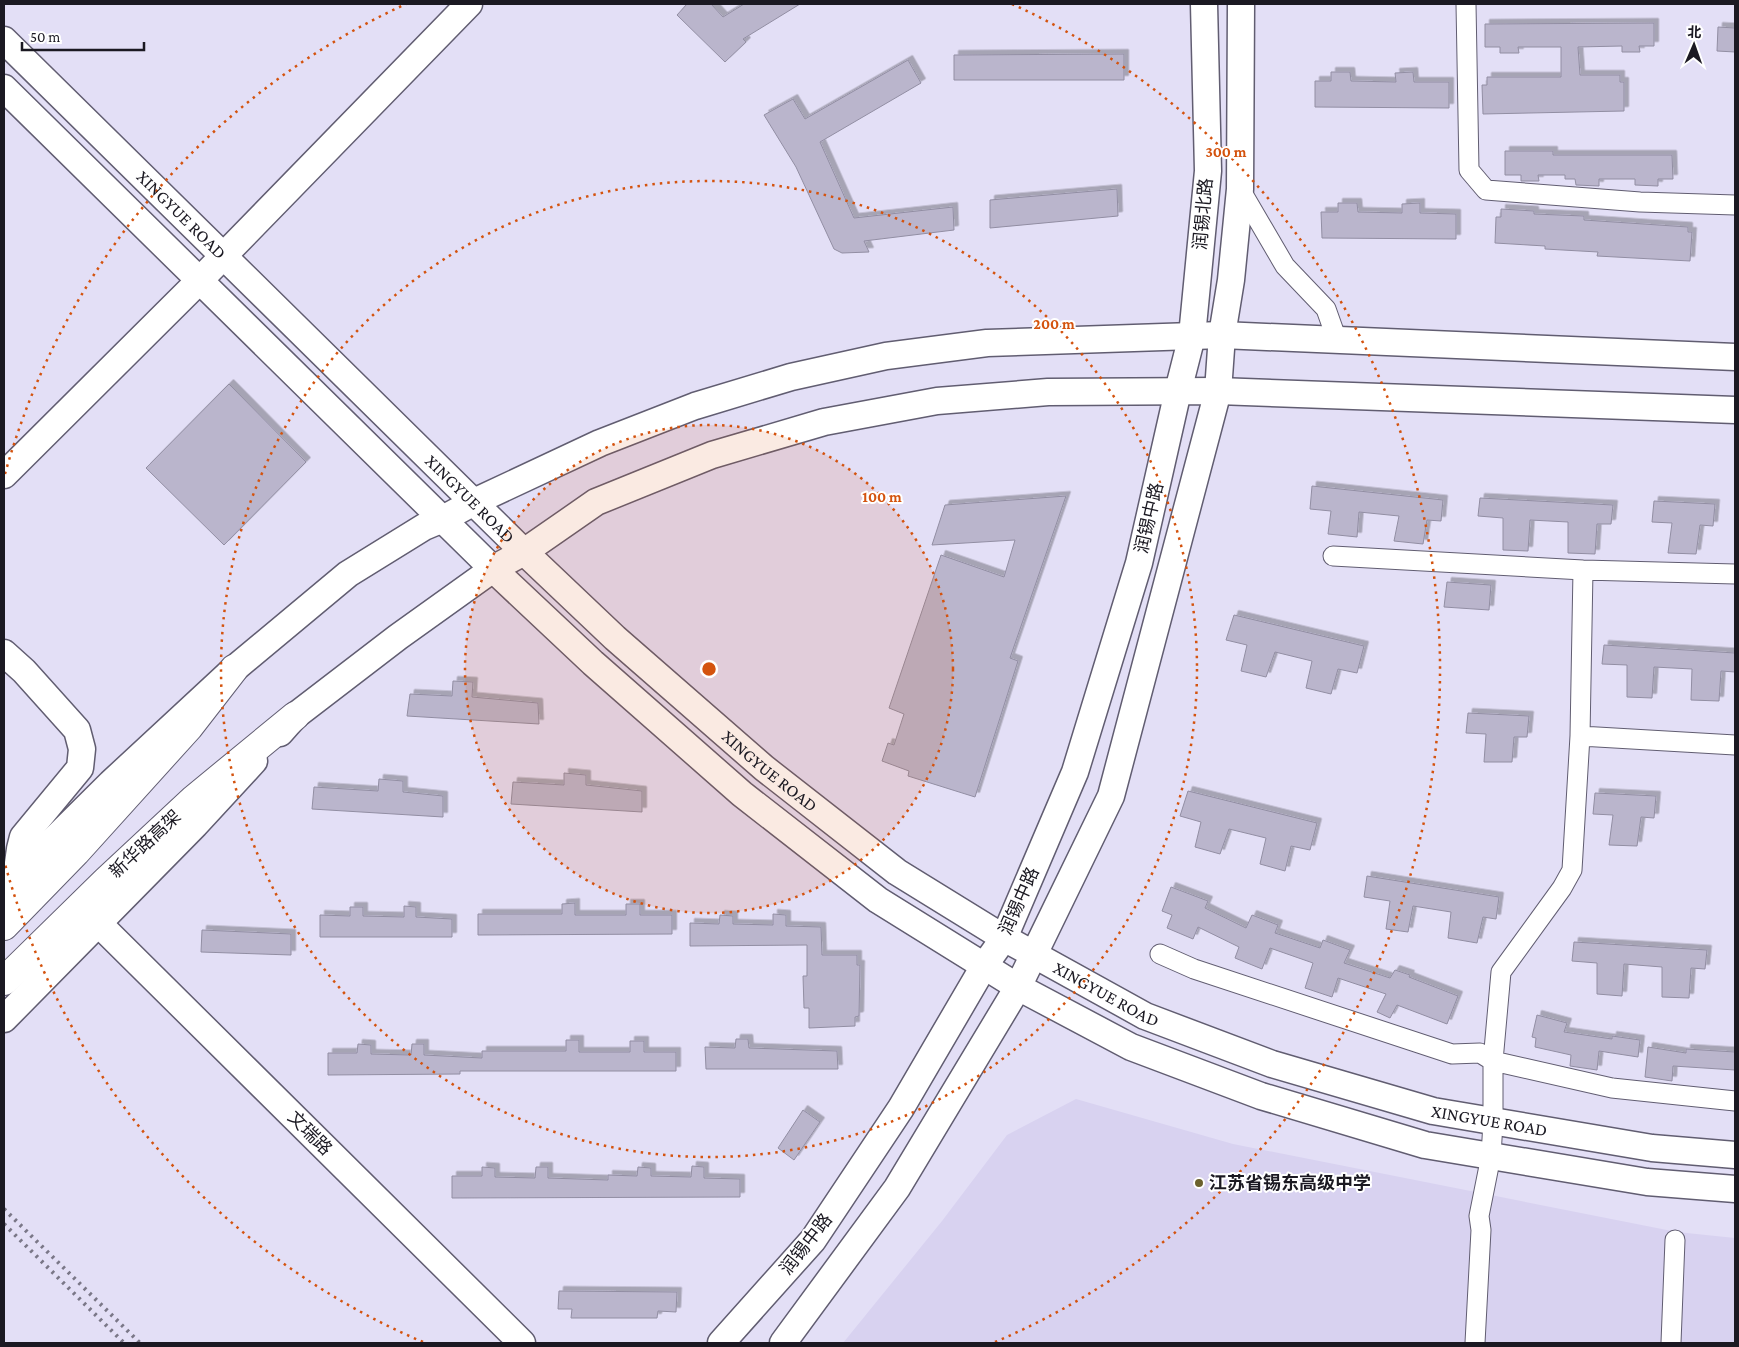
<svg xmlns="http://www.w3.org/2000/svg" width="1739" height="1347" viewBox="0 0 1739 1347" font-family="'Crimson Pro','Noto Sans SC',serif">
	<style>
		.built { fill: #d8d2f0 }
		.building { fill: #bab5cc; stroke: #928ea3; filter: url(#shadow) }
		.lines { fill: none; stroke-linecap: round; stroke-linejoin: round }
		.street-casing { stroke: #615d71; stroke-width: 21 }
		.secondary-casing { stroke: #615d71; stroke-width: 29 }
		.highway-casing { stroke: #615d71; stroke-width: 30 }
		.street { stroke: #fff; stroke-width: 19 }
		.secondary { stroke: #fff; stroke-width: 26 }
		.highway { stroke: #fff; stroke-width: 28 }
		.rail { stroke: #7a7787; stroke-width: 4; stroke-dasharray: 2.5 5; stroke-linecap: butt }
		.ring { fill: none; stroke: #d4530e; stroke-width: 2.5; stroke-dasharray: 2.5 5 }
		.poi-dot { fill: #6b612e; stroke: #fff; stroke-width: 2 }
		.labels { text-anchor: middle; dominant-baseline: central; stroke-width: 4; stroke-linejoin: round; paint-order: stroke }
		.street-label { font-size: 18px; fill: #1b1922; stroke: #fff }
		.poi-label { font-size: 18px; font-weight: bold; fill: #1b1922; stroke: #fff; text-anchor: start }
		.centre { fill: #d4530e; stroke: #fff; stroke-width: 2.5 }
		.ring-label { font-size: 15px; text-anchor: middle; font-weight: bold; fill: #d4530e; stroke: #fff; stroke-width: 4; stroke-linejoin: round; paint-order: stroke }
	</style>
	<defs>
		<filter id="shadow"><feDropShadow dx="4.5" dy="-4.5" stdDeviation="0" flood-color="#0004"/></filter>
	</defs>
	<rect width="100%" height="100%" fill="#e3dff6"/>
	<!-- built -->
	<path class="built" d="M1076,1099l157,45 444,88 58,6v105h-892l99,-122 65,-86z"/>
	<!-- building -->
	<path class="building" d="M687,4h24l12,13 21,-13h56l-57,35 3,3 -21,20 -48,-47z
		M1654,23v23h-15l1,6h-18v-6l-44,1 2,28h40v7h4v29l-141,3 -1,-29h5v-8h74v-30h-43l1,6h-19v-6h-15v-23z
		M1718,27l17,1v24l-18,-1z
		M1124,54v26h-170v-25z
		M908,60l13,23 -101,59 34,76 99,-11 1,23 -90,11 5,11 -27,1 -8,-4 -38,-82 -32,-52 29,-16 12,20z
		M1331,72h19l1,9 45,1 -1,-9 18,-1 1,10h35v26l-134,-1v-26h16z
		M1505,151h48v4h119l1,24h-15v7l-23,-1v-6h-36v7l-23,-1 -1,-6h-10v-4h-27l1,6h-18v-6h-16z
		M1117,189l1,27 -128,12v-28z
		M1338,203h19l1,9 44,1v-9l18,-1v10l36,1v25l-134,-1 -1,-26h17z
		M1501,209l33,2v3l50,2v4l104,7v5h4l-2,29 -93,-5 1,-4 -53,-3v-3l-50,-3 1,-26h5z
		M229,384l77,78 -82,83 -78,-77z
		M1312,486l131,14 -2,21 -14,-1 -4,24 -29,-3 5,-25 -40,-4 -2,25 -29,-3 3,-23 -21,-2z
		M1066,496l-56,162 8,3 -43,136 -67,-21 1,-5 -27,-10 6,-18 6,2 10,-31 -15,-6 52,-153 63,22 11,-37 -83,5 13,-40z
		M1480,498l133,7 -2,19h-14l-2,30 -27,-1v-31l-38,-2 -2,31 -25,-1v-32l-25,-2z
		M1654,501l61,3 -2,22 -13,-1 -4,29 -28,-1 4,-30 -20,-1z
		M1447,582l44,3 -2,25 -45,-3z
		M1234,615l130,31 -7,27 -19,-4 -7,25 -25,-6 6,-27 -37,-9 -9,25 -25,-6 6,-26 -21,-5z
		M1604,645l131,8v19l-14,-1 -2,30 -28,-1 1,-31 -38,-2 -2,31 -25,-1v-32l-25,-1z
		M453,681l20,1 -1,15 66,6 1,21 -132,-8 3,-22 42,2z
		M1468,713l61,3 -2,21h-13l-2,25h-28l2,-28 -20,-1z
		M564,773l22,2v10l56,6v21l-131,-8 2,-22 51,3z
		M379,779l24,2v11l40,4v21l-131,-8 2,-22 64,4z
		M1188,791l129,32 -7,27 -19,-4 -6,25 -25,-7 6,-26 -37,-9 -9,25 -25,-7 6,-25 -21,-6z
		M1595,793l61,3 -2,22 -13,-1 -4,29 -28,-1 4,-30 -20,-1z
		M1367,876l132,21 -3,22 -13,-2 -6,26 -29,-5 3,-26 -38,-6 -5,26 -22,-3 4,-28 -26,-4z
		M1171,887l37,14 -3,7 41,20 6,-13 26,10 -3,8 45,15 3,-8 27,10 -6,13 46,15 5,-8 15,5 -1,2 49,19 -11,28 -50,-19 -7,13 -13,-6 9,-18 -48,-16 -6,19 -27,-9 8,-25 -43,-15 -8,21 -27,-11 4,-11 -41,-20 -5,12 -26,-11 5,-13 -10,-4z
		M575,903v12h51v-11h14v11h32v19l-194,1v-21h84v-10z
		M404,906l12,1v10l36,2v18h-132v-22l30,1v-9h13v9l41,1z
		M773,914l13,1v11l35,1 1,28h35v10h3l-1,51 -4,1v9l-46,2v-20h-5l-1,-32h4v-31l-117,1v-23l29,1 1,-9 13,1v8l40,1z
		M202,930l89,4v21l-90,-3z
		M1574,942l133,8 -2,19 -14,-1 -2,30 -27,-1v-30l-38,-3 -2,32 -25,-2v-31l-25,-2z
		M1537,1015l30,8 -3,9 48,7v-3l28,4 -2,17 -39,-6 -2,19 -27,-4 1,-11 -36,-8 1,-9 -4,-1z
		M736,1039h12l1,9 88,3 1,18h-132l-1,-22 30,1z
		M566,1040h13v12h51v-11h14v11h32v19h-216v3l-132,1v-22h29l1,-9 13,1v9l40,1 1,-11h12v11l58,3v-7h84z
		M1648,1047l38,6v-4l49,3v18l-62,-4 -1,15 -27,-4z
		M803,1110l17,12 -26,38 -16,-12z
		M692,1166l12,1v11l36,1v18l-288,1v-22h30v-9l13,1v9l40,1 1,-11h12v11l60,2v-5l29,1 1,-9 13,1v8l40,1z
		M559,1291l118,1 -1,20 -18,-1 -1,7h-86l1,-9h-14z"/>
	<g class="lines">
		<defs>
			<path id="street" d="M1466,4l3,166 17,20 154,12 95,3
				M1240,189l45,77 41,43 11,31
				M1333,556l250,14 152,4
				M1580,736l155,9
				M1160,954l34,15 258,85 28,-1 13,8 119,27 123,13
				M1475,1343l6,-113 -2,-14 12,-60 2,-34v-61l8,-89 61,-84 10,-18 8,-134 3,-166
				M1671,1343l4,-103"/>
			<g id="secondary">
				<path id="s1" d="M4,40l513,505 98,93 149,130 133,104 107,66 141,78 127,48 161,47 219,37 83,7"/>
				<path d="M4,88l489,481 100,94 149,131 136,106 140,87 113,60 130,49 164,49 222,37 88,7"/>
				<path d="M4,475l195,-194 270,-277"/>
				<path d="M4,653l20,18 53,59 5,19 -2,19 -57,69 -3,12 -4,28"/>
				<path d="M280,733l15,-17 103,-79 95,-68 31,-17 72,-50 116,-47 112,-33 113,-21 111,-9 170,-1 517,19"/>
				<path d="M4,889l107,-106 123,-114 114,-95 76,-47 19,-8 31,-17 126,-59 95,-37 96,-29 95,-21 101,-13 235,-8 513,22"/>
				<path d="M98,923l424,420"/>
				<path d="M4,1019l191,-194 59,-64"/>
				<path d="M721,1343l92,-103 88,-132 83,-142 20,-28 71,-166 64,-209 39,-172 14,-55 16,-165 -4,-167"/>
				<path d="M783,1343l114,-155 121,-201 93,-191 107,-405 4,-56 9,-55 9,-91 1,-185"/>
			</g>
			<path id="highway" d="M4,899l12,-22
				M4,926l72,-74 113,-125 45,-58
				M4,981l102,-100 88,-82 101,-83"/>
		</defs>
		<!-- street casing -->
		<use href="#street" class="street-casing"/>
		<!-- secondary casing -->
		<use href="#secondary" class="secondary-casing"/>
		<!-- highway casing -->
		<use href="#highway" class="highway-casing"/>
		<!-- street -->
		<use href="#street" class="street"/>
		<!-- secondary -->
		<use href="#secondary" class="secondary"/>
		<!-- highway -->
		<use href="#highway" class="highway"/>
		<!-- rail -->
		<path class="rail" d="M4,1209l136,134
			M4,1224l120,119"/>
	</g>
	<!-- distance rings -->
	<circle cx="709" cy="669" r="244" fill="#d4530e" fill-opacity=".12"/>
	<g class="ring">
		<circle cx="709" cy="669" r="244"/>
		<circle cx="709" cy="669" r="488"/>
		<path d="M423 1342A731 731 0 0 1 5 864M5 474A731 731 0 0 1 406 4M1012 4A731 731 0 0 1 995 1342"/>
	</g>
	<!-- markers -->
	<circle class="poi-dot" cx="1199" cy="1183" r="5"/>
	<g class="labels">
		<!-- street labels -->
		<g class="street-label">
			<text transform="translate(1203 214) rotate(-85)">润锡北路</text>
			<text stroke="none"><textPath href="#s1" startOffset="249">XINGYUE ROAD</textPath></text>
			<text stroke="none"><textPath href="#s1" startOffset="654">XINGYUE ROAD</textPath></text>
			<text transform="translate(1149 518) rotate(-77)">润锡中路</text>
			<text stroke="none"><textPath href="#s1" startOffset="1059">XINGYUE ROAD</textPath></text>
			<text transform="translate(145 844) rotate(-43)">新华路高架</text>
			<text transform="translate(1019 901) rotate(-66)">润锡中路</text>
			<text stroke="none"><textPath href="#s1" startOffset="1464">XINGYUE ROAD</textPath></text>
			<text stroke="none"><textPath href="#s1" startOffset="1869">XINGYUE ROAD</textPath></text>
			<text transform="translate(310 1133) rotate(45)">文瑞路</text>
			<text transform="translate(806 1244) rotate(-52)">润锡中路</text>
		</g>
		<!-- poi labels -->
		<g class="poi-label">
			<text x="1209" y="1183">江苏省锡东高级中学</text>
		</g>
	</g>
	<circle cx="709" cy="669" r="8" class="centre"/>
	<g class="ring-label">
		<text x="1226" y="157">300 m</text>
		<text x="1054" y="329">200 m</text>
		<text x="882" y="502">100 m</text>
	</g>
	<!-- border -->
	<rect width="1739" height="1347" fill="none" stroke="#1b1922" stroke-width="10"/>
	<!-- north arrow -->
	<g transform="translate(1694 45) rotate(2)" stroke="#ffffff" stroke-width="4" paint-order="stroke">
	<path d="M0-4L9 19L0 12L-9 19Z" fill="#1b1922"/>
	<text y="-8" font-size="14" font-weight="bold" text-anchor="middle" fill="#1b1922">北</text>
	</g>
	<!-- scale -->
	<path d="M22 42v8h122v-8" fill="none" stroke="#1b1922" stroke-width="2.5"/>
	<text x="30" y="42" font-size="15" fill="#1b1922" stroke="#ffffff" stroke-width="4" paint-order="stroke">50 m</text>
</svg>
